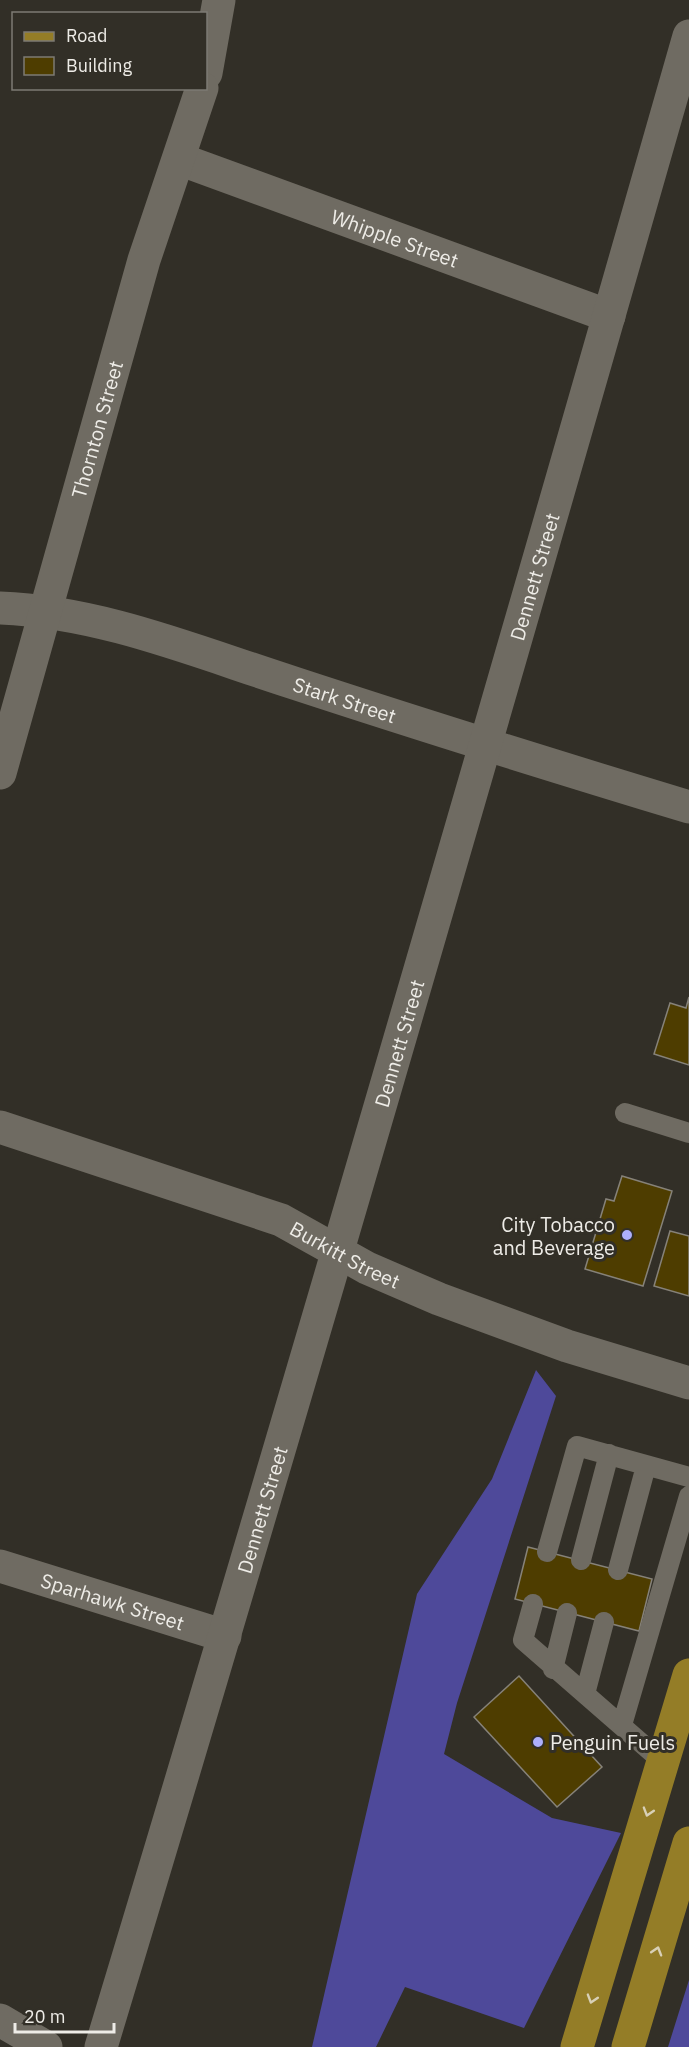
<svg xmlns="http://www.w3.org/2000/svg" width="689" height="2047" viewBox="0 0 689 2047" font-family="'IBM Plex Sans',sans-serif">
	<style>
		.forest { fill: #4e499a }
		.building { fill: #4e3d00; stroke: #868279; stroke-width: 1.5 }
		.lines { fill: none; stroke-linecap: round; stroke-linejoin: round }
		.service { stroke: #6f6b62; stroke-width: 20 }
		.minor { stroke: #6f6b62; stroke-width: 33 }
		.tertiary { stroke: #6f6b62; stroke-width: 33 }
		.primary { stroke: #947d27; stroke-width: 33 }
		.oneway { stroke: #d8d0b7 }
		.poi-dot { fill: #adaffb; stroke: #322f27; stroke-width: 2 }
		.labels { text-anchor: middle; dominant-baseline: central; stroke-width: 6; stroke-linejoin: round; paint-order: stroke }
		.street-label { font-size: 20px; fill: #eeece7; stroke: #322f27 }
		.poi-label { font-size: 20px; fill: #eeece7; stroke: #322f27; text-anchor: end }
	</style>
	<rect width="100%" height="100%" fill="#322f27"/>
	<!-- forest -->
	<path class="forest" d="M536,1370l20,26 -99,307 -13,51 108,64 69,15 -97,195 -119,-41 -29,60h-64l105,-453 75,-115z
		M689,1980v67h-21z"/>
	<!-- building -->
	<path class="building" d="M689,997v68l-35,-11 16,-51 16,5z
		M622,1176l50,15 -29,95 -58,-17 21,-70 8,2z
		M670,1231l19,5v60l-35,-10z
		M528,1547l124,32 -13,52 -124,-32z
		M519,1676l83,91 -45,40 -83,-90z"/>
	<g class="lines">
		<!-- service -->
		<path class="service" d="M625,1113l64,20
			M547,1552l30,-106 112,31
			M581,1560l28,-106
			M618,1570l28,-104
			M533,1604l-10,36 140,122
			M553,1669l14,-56
			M585,1694l19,-72
			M622,1725l67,-229"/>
		<!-- minor -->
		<g class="minor">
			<path d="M206,73l13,-73"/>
			<path id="s1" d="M179,159l430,157"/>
			<path id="s2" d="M0,608c102,4 197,44 294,75 131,43 263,84 395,124"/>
			<path id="s3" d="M0,773l144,-513 58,-172"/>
			<path id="s4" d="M0,1127l281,93 86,48 72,31 128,47 122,37"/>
			<path id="s5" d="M0,1566l225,70"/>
			<path d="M0,2020l46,27"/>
		</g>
		<!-- tertiary -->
		<path class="tertiary" id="s6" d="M101,2047c202,-668 396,-1339 588,-2011"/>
		<!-- primary -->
		<path class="primary" d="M577,2047l112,-372
			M628,2047l61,-204"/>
	</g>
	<!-- one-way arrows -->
	<defs><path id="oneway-chevron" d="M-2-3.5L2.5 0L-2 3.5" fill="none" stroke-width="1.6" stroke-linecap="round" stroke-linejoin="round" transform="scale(1.5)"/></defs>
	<g class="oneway">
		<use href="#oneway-chevron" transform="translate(648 1812) rotate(107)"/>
		<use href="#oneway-chevron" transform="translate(657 1951) rotate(-73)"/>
		<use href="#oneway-chevron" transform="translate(592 1999) rotate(107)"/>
	</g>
	<!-- markers -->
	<g class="poi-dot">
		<circle cx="627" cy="1235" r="6"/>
		<circle cx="538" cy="1742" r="6"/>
	</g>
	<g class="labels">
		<!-- street labels -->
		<g class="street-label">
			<text stroke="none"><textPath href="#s1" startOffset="230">Whipple Street</textPath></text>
			<text stroke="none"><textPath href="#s3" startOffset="357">Thornton Street</textPath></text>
			<text stroke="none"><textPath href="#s6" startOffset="1533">Dennett Street</textPath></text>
			<text stroke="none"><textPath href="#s2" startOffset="358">Stark Street</textPath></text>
			<text stroke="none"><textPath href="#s6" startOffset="1047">Dennett Street</textPath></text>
			<text stroke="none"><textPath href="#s4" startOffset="369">Burkitt Street</textPath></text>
			<text stroke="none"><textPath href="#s6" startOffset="561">Dennett Street</textPath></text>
			<text stroke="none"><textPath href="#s5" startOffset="118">Sparhawk Street</textPath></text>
		</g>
		<!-- poi labels -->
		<g class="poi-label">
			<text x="615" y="1224">City Tobacco<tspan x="615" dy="23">and Beverage</tspan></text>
			<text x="550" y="1742" text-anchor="start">Penguin Fuels</text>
		</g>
	</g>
	<!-- legend -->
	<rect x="12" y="12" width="195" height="78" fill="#322f27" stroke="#7d7b74" stroke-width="1.5"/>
	<rect x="24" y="32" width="30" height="9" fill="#947d27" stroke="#7d7b74" stroke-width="1.5"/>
	<text x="66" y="42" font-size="18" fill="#eeece7">Road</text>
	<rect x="24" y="57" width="30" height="18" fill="#4e3d00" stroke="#7d7b74" stroke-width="1.5"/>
	<text x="66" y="72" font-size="18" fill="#eeece7">Building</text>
	<!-- scale -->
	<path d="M15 2023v9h99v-9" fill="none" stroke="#eeece7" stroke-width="3"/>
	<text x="24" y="2023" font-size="18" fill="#eeece7" stroke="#322f27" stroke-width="4.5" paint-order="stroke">20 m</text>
</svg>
